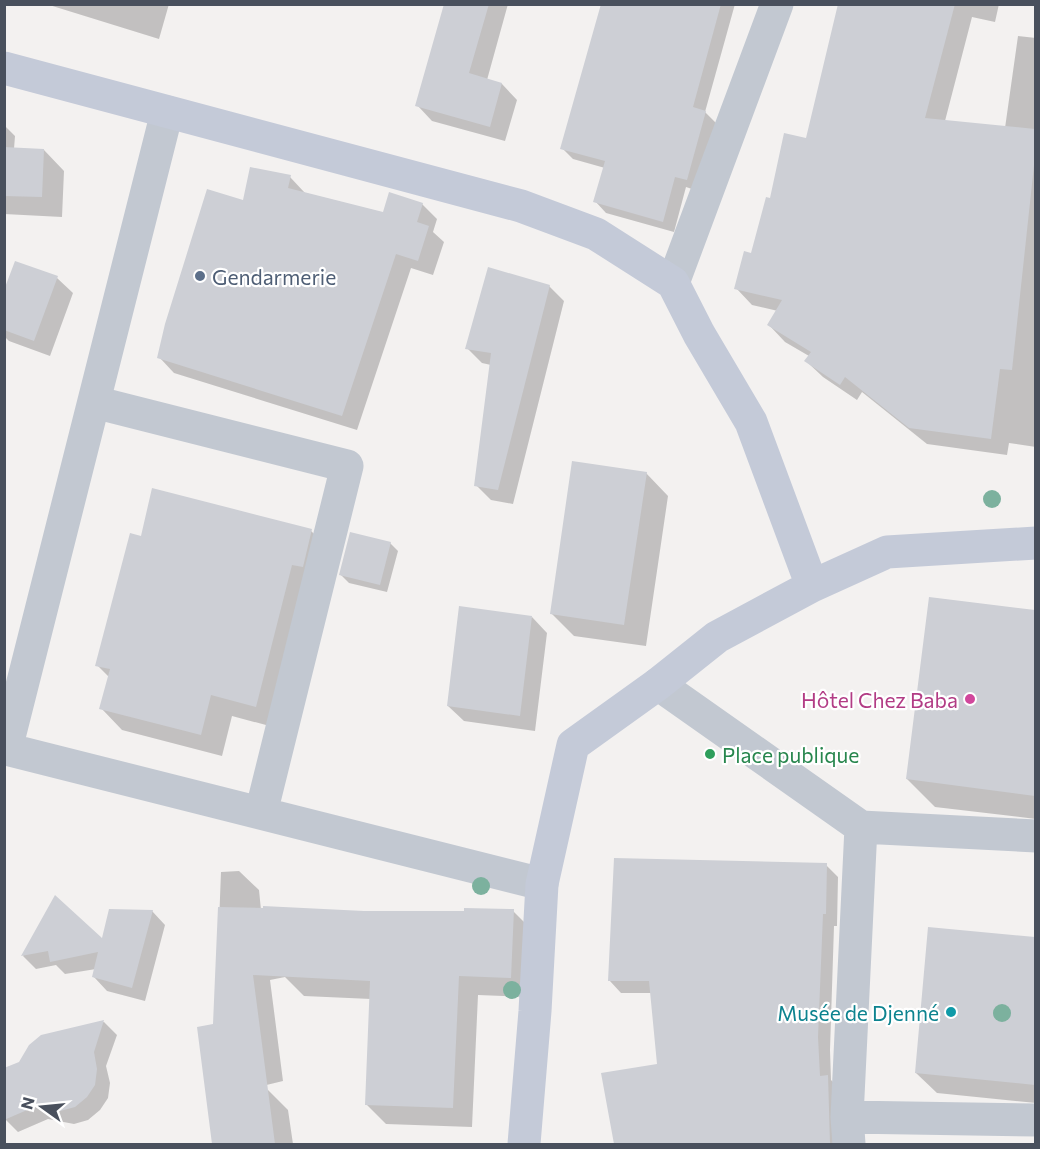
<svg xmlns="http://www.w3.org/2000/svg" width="1040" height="1149" viewBox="0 0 1040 1149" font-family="Commissioner,sans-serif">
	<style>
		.shadow { fill: #0003 }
		.building { fill: #cdcfd5 }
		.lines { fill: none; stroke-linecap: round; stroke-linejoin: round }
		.street { stroke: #c2c8d1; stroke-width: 33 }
		.secondary { stroke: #c4cad8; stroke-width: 33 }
		.tree { fill: #7cb19e }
		.service-dot { fill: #5c6f8a; stroke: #fff; stroke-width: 2 }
		.hotel-dot { fill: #d1479c; stroke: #fff; stroke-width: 2 }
		.leisure-dot { fill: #2e9e5b; stroke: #fff; stroke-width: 2 }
		.culture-dot { fill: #0f9aa8; stroke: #fff; stroke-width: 2 }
		.labels { text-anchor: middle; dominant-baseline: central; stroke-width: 4.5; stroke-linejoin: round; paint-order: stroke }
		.service-label { font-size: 21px; fill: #4e5e75; stroke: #fff; text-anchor: start }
		.hotel-label { font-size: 21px; fill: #b23c85; stroke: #fff; text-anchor: end }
		.leisure-label { font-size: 21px; fill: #27864d; stroke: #fff; text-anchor: start }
		.culture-label { font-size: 21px; fill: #0d838f; stroke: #fff; text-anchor: end }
	</style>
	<rect width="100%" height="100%" fill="#f3f1f0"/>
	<!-- shadow -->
	<path class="shadow" d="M46,4h123l-10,35z
		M445,4h63l-21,76 15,4 15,16 -12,41 -73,-20 -15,-16z
		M615,4h120l-30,108 11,11 -18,68 -12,-4 -12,45 -68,-19 -11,-12 10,-33 -32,-9 -11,-11z
		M840,4h159l-4,18 -23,-5 -27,104 60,7 13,-92 18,2v409l-27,-4 -2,12 -80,-11 -65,-52 -5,8 -34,-23 -17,-16 3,-5 -24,-14 -16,-17 9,-14 -26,-6 -16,-17 17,-33 18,-55 36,-60z
		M4,125l11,11 -1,13 30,1 20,21 -2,46 -58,-3z
		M290,177l15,16 79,20 38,-9 15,15 -4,13 11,10 -11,33 -22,-7 -54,162 -183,-57 -15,-16 86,-155z
		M57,278l16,15 -23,63 -41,-15 -5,-5v-41z
		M549,286l15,15 -51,203 -22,-4 -15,-15 15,-120 -9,-2 -15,-15z
		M646,473l22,23 -22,150 -72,-10 -22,-22z
		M311,531l22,21 -56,176 -45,-12 -10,40 -100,-26 -21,-22 8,-31 -12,-12z
		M390,543l8,8 -11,41 -38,-9 -8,-8z
		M931,598l105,13v208l-101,-12 -28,-28z
		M532,617l15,16 -12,98 -71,-10 -16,-15z
		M826,865l12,12 -1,49h-3l-4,124 1,30 9,9 1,55h-225l-14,-70 57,-8 -7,-73h-31l-12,-13z
		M239,871l20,19 2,20 103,2 149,-1 19,19 -2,67 -52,-2 -6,132 -86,-3 -20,-20 5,-105 -67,-3 -19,-19 -15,3 13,101 -59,14 -9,-69 6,-154z
		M56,897l47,44 49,-30 13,14 -20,76 -38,-10 -13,-14 2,-8 -31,5 -9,-9 -20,4 -13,-13z
		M930,929l106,10v164l-99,-10 -21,-20z
		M104,1022l13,13 -11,31 4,17 -2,15 -8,12 -12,10 -14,4 -26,-5 -30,13 -13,-13 15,-56 22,-26z
		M268,1090l20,20 5,34h-79l-4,-27z"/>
	<!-- building -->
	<path class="building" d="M444,4h45l-20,69 33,10 -12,44 -75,-21z
		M601,4h120l-28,103 13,4 -19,69 -12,-3 -12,45 -70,-20 12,-41 -45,-12z
		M838,4h117l-30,114 110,11v27l-23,214 -12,-1 -9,70 -82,-11 -64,-51 -5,8 -36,-24 7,-9 -44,-27 15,-25 -48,-11 10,-38 7,2 15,-56 4,1 14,-65 22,5z
		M4,147l40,2 -2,48 -38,-1z
		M250,167l41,8 -3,13 95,24 6,-20 34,11 -6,19 12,4 -11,35 -22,-7 -54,162 -185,-58 8,-34 42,-135 36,11z
		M15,261l43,15 -24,65 -30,-11v-40z
		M488,267l62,18 -52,205 -24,-4 17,-133 -26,-4z
		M572,461l75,11 -23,153 -74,-11z
		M152,488l160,41 -9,38 -11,-2 -36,142 -45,-12 -10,40 -102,-26 11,-40 -15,-3 35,-133 11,3z
		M350,532l41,10 -11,43 -41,-10z
		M929,597l106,13v186l-129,-17z
		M459,606l73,10 -12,100 -73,-10z
		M614,858l213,5 -1,51h-3l-5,123 2,39 8,-1 2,69h-216l-13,-71 56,-9 -8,-83h-41z
		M55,895l47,43 7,-29 44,1 -21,78 -40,-11 6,-25 -48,10 -2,-11 -27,5z
		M263,906l101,5h100v-3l50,1 -3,69 -52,-2 -6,132 -88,-3 5,-124 -117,-6 22,169h-63l-15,-117 16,-3 5,-117 45,1z
		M928,927l107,10v148l-120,-12z
		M104,1020l-10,32 3,17 -2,16 -8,12 -12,10 -15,4 -26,-4 -30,13v-52l15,-6 10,-17 12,-10z"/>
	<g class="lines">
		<!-- street -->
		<path class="street" d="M167,112l-161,637 536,135
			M673,283l104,-279
			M94,402l253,64 -86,347
			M658,684l203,143 -14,290 2,27
			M861,827l175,9
			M847,1117l189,3"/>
		<!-- secondary -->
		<path class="secondary" d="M4,68l517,138 75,28 77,49 26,51 52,88 61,164
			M524,1144l11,-133 7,-127 31,-139 85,-61 59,-47 95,-51 75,-34 149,-9"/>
	</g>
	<!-- trees -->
	<g class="tree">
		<circle cx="992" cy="499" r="9"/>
		<circle cx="481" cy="886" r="9"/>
		<circle cx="512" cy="990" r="9"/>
		<circle cx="1002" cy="1013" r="9"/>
	</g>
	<!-- markers -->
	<circle class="service-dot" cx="200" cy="276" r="6"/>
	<circle class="hotel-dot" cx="970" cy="699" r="6"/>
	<circle class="leisure-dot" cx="710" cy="754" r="6"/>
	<circle class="culture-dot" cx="951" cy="1012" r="6"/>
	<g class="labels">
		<!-- service labels -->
		<g class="service-label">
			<text x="212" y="276">Gendarmerie</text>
		</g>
		<!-- hotel labels -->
		<g class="hotel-label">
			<text x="958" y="699">Hôtel Chez Baba</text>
		</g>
		<!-- leisure labels -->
		<g class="leisure-label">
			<text x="722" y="754">Place publique</text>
		</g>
		<!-- culture labels -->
		<g class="culture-label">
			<text x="939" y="1012">Musée de Djenné</text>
		</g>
	</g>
	<!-- border -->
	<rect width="1040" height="1149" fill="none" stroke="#49505d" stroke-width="12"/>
	<!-- north arrow -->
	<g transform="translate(42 1107) rotate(285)" stroke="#ffffff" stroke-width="4.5" paint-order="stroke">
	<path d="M0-4.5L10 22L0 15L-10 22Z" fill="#49505d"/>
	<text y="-9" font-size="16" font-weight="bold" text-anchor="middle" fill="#49505d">N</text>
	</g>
</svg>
